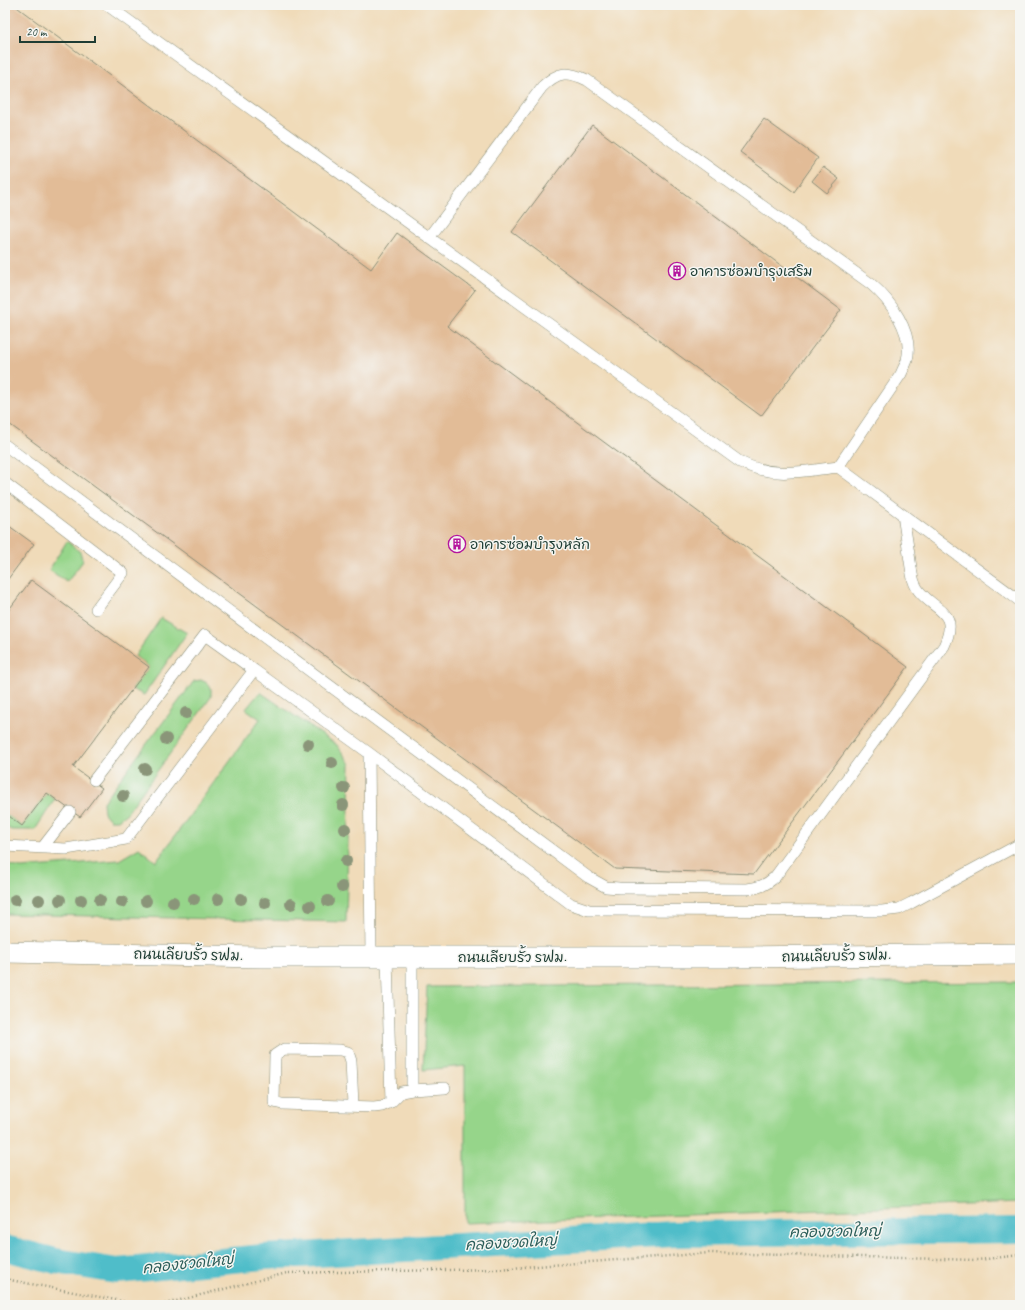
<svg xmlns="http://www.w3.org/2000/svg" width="1025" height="1310" viewBox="0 0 1025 1310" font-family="Caveat,'Playpen Sans Thai',sans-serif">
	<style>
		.green { fill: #96d58a; stroke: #5a895f }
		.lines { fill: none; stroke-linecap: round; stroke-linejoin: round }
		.canal { stroke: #50bdc9; stroke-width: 26 }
		.building { fill: #e2bc97 }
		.lane-casing { stroke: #888c76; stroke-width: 12 }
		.street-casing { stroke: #888c76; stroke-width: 22 }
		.path { stroke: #888c76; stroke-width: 2.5; stroke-dasharray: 1 3; stroke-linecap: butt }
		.lane { stroke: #fff; stroke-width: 11 }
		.street { stroke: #fff; stroke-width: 21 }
		.tree { fill: #8a9579 }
		.labels { text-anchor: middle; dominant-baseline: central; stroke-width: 3; stroke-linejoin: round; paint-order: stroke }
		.poi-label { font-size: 14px; fill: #1f3d34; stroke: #f6f6f2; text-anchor: start }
		.street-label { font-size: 14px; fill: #1f3d34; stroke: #f6f6f2 }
		.water-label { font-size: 15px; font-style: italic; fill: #2b5d59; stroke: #f6f6f2 }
	</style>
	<rect width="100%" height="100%" fill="#f6f6f2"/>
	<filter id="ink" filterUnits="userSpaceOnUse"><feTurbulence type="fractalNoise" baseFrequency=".025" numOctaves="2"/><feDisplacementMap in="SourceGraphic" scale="8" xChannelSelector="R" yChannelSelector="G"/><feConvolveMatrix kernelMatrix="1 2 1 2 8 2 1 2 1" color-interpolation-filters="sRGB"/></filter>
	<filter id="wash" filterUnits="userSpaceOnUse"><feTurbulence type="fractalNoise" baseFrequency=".012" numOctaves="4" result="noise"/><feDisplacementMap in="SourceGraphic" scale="16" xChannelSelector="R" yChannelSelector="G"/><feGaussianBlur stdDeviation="0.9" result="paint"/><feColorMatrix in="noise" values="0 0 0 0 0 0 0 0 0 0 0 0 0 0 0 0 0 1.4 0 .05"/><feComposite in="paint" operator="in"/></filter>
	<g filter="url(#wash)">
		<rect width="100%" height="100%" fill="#f0dbb9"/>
		<!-- green -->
		<path class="green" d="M67,541l13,11 3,9 -16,21 -18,-12z
			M161,618l26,15 -43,62 -12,-6 17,-22 -14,-11z
			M201,680l6,3 4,5v9l-84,116 -9,7h-8l-6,-7 -1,-11 91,-121z
			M260,692l77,53 13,19 -4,158 -341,-8v-50l16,4 98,-8 20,-12 17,14 104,-143 -14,-10z
			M47,793l8,6 -20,31h-23l-7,-3v-14l17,13z
			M1020,982v221l-555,20v-157l-42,4 4,-83z"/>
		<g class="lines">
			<!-- canal -->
			<path class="canal" d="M5,1248l51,13 61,10 146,-14 412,-23 345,-4"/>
		</g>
		<g id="blocks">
			<!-- building -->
			<path class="building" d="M5,5h9l357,264 26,-36 78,57 -28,36 461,341 -154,207 -139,-5 -610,-448z
				M764,119l54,39 -24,34 -54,-40z
				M592,125l249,185 -80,106 -249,-184z
				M823,167l16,12 -12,14 -15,-12z
				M5,523l29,21 -29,39z
				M31,580l118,87 -76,100 29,21 -22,29 -33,-24 -25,33 -17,-13v-198z"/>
		</g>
	</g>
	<g filter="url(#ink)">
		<use href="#blocks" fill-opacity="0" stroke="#888c76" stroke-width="1"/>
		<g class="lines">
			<defs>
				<path id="lane" d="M107,5l633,457c34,17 62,9 98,5l63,-93c2,-5 5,-10 6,-14 7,-27 -17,-60 -36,-76l-284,-204c-19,-9 -29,-9 -45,7l-113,151
					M5,445l583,432 18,10 13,1 128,1c12,-1 19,-4 28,-12l169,-231c16,-35 -8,-34 -25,-55 -4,-5 -6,-11 -7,-17l-9,-59
					M838,467l182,134
					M5,483l118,90 -27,36
					M369,753l2,204
					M94,780l111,-145 49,35
					M5,846l61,3 60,-10 128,-169 115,83 202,151 18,6 293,1 17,-2 12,-6 109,-59
					M43,847l27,-35
					M387,957l4,145
					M412,957v133
					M353,1105l-2,-44 -3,-9 -8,-2 -56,-1 -9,6 -1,47 8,2 92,3 8,-1 9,-4 10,-10 11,-2 33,-2"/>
				<path id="street" d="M5,952l255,5h474l286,-3"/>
			</defs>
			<!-- lane casing -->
			<use href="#lane" class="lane-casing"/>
			<!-- street casing -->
			<use href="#street" class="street-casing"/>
			<!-- path -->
			<path class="path" d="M5,1279l137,26
				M161,1305l126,-32 210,-4 213,-16 268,7 42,-5"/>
			<!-- lane -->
			<use href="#lane" class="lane"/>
			<!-- street -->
			<use href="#street" class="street"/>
		</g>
		<!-- trees -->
		<g class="tree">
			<circle cx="186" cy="713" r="6"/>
			<circle cx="166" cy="739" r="6"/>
			<circle cx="308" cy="744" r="6"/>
			<circle cx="332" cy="763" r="6"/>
			<circle cx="145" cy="769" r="6"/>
			<circle cx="344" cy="788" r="6"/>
			<circle cx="123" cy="796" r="6"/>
			<circle cx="343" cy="805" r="6"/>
			<circle cx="345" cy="829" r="6"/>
			<circle cx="346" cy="861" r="6"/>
			<circle cx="342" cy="887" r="6"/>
			<circle cx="194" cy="899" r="6"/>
			<circle cx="218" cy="899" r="6"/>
			<circle cx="241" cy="899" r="6"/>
			<circle cx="15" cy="900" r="6"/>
			<circle cx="39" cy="900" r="6"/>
			<circle cx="60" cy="900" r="6"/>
			<circle cx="81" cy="900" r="6"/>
			<circle cx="100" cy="900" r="6"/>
			<circle cx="146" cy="901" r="6"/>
			<circle cx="328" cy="901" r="6"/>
			<circle cx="122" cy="902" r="6"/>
			<circle cx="173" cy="902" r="6"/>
			<circle cx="265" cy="903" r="6"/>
			<circle cx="291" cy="904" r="6"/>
			<circle cx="310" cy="906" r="6"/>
		</g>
	</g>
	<!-- icons -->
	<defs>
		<symbol id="building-ring" viewBox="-11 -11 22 22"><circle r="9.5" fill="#f6f6f2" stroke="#b5179e" stroke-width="1.5"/><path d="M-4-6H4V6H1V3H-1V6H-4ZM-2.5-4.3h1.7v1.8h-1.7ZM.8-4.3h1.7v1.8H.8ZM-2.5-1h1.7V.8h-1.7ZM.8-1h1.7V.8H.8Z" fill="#b5179e"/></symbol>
	</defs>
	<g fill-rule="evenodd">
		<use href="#building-ring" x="667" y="261" width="20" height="20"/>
		<use href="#building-ring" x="447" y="534" width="20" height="20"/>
	</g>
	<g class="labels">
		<!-- poi labels -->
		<g class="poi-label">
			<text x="690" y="271">อาคารซ่อมบำรุงเสริม</text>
			<text x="470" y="544">อาคารซ่อมบำรุงหลัก</text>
		</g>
		<!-- street labels -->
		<g class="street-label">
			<text transform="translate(188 955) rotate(1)">ถนนเลียบรั้ว รฟม.</text>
			<text transform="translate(836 956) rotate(-1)">ถนนเลียบรั้ว รฟม.</text>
			<text x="512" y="957">ถนนเลียบรั้ว รฟม.</text>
		</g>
		<!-- water labels -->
		<g class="water-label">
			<text transform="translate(835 1232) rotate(-1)">คลองชวดใหญ่</text>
			<text transform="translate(511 1243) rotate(-3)">คลองชวดใหญ่</text>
			<text transform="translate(188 1264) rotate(-6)">คลองชวดใหญ่</text>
		</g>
	</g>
	<!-- margin -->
	<rect width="1025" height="1310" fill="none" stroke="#f6f6f2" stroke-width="20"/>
	<!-- scale -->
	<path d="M20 36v6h75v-6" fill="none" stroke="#1f3d34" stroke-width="2"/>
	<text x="26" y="36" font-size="12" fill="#1f3d34" stroke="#f6f6f2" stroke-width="3" paint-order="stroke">20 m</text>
</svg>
